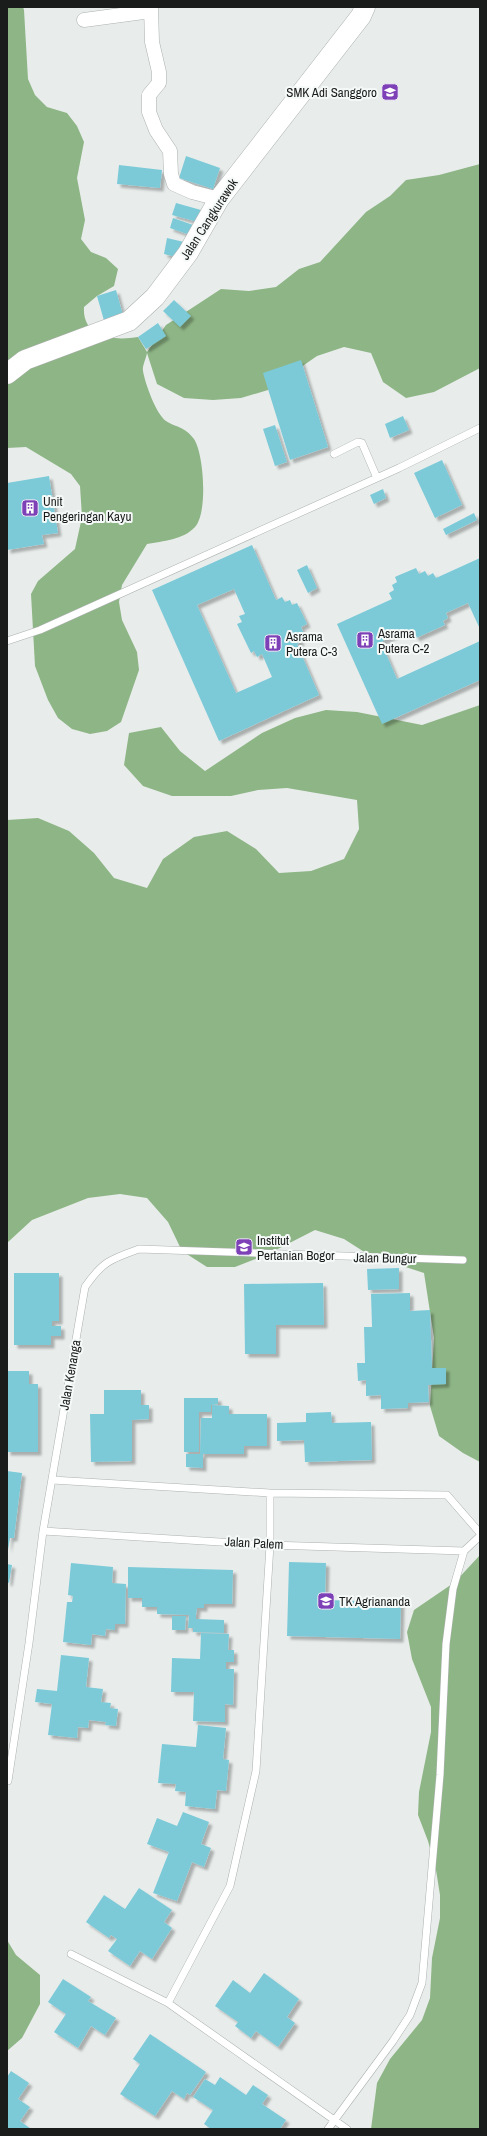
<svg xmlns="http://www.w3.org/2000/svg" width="487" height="2136" viewBox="0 0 487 2136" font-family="'Archivo Narrow',sans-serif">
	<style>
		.forest { fill: #8eb585 }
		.building { fill: #7ccad8; fill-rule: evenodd; filter: url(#shadow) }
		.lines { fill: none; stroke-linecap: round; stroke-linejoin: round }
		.lane-casing { stroke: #acb1b0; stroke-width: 8 }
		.street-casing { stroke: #acb1b0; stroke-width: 15 }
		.secondary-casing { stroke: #acb1b0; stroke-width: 21 }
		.lane { stroke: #fff; stroke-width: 7 }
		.street { stroke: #fff; stroke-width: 14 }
		.secondary { stroke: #fff; stroke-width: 20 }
		.labels { text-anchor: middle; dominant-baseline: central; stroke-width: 4; stroke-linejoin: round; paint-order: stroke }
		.poi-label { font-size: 13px; fill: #1a1b1b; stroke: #f5faf9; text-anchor: start }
		.street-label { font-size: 13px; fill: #1a1b1b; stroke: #f5faf9 }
	</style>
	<defs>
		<filter id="shadow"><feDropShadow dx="3.5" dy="3.5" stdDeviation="1" flood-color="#0004"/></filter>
	</defs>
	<rect width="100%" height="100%" fill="#e8edec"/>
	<!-- forest -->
	<path class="forest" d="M7,7h16l1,3 4,69 7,16 12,12 20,6 10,13 7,16 -7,36 8,42 -4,19 10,13 15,6 12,11 -4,17 -17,10 -13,11c-2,31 30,34 54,30l9,15 19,-27 55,-36 28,2 27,-4 23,-18 21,-7 46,-50 24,-16 16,-16 33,-5 41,-11v204l-46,24 -28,6 -23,-16 -12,-29 -27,-6 -27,9 -49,34 -27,8 -28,2 -29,-2 -27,-14 -10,-31c-1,6 -5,13 -4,18 2,12 13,43 23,50 11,7 18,5 28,18 10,15 14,74 1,88 -12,13 -32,14 -48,17l-25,41 -3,17 3,18 15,32 2,18 -18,52 -14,9 -17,3 -18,-5 -14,-11 -10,-18 -13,-34 -4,-72 7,-13 37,-32 7,-32 -2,-31 -9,-12 -45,-27 -19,1z
		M480,705v757l-17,-9 -24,-17 -9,-30 4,-68 -10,-65 -55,-18 -25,-16 -29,-9 -49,25 -31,12h-28l-25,-16 -14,-29 -21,-24 -27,-4 -32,4 -56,22 -25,23v-423l31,-2 31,13 25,22 20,25 33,10 16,-29 31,-22 33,-6 29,18 23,24 32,-2 33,-12 15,-30 -2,-29 -70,-12 -29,2 -27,6h-59l-29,-10 -19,-21 5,-32 32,-6 19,24 25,20 57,-38 33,-15 31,-8 31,2 65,13z
		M480,1555v574h-109l6,-46 13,-24 32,-39 8,-22 2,-40 8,-40v-23l-4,-25 -8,-29 -10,-26 1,-23 12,-60v-25l-19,-48 -5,-27 7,-22 41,-28z
		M7,1940l9,15 24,20v29l-18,34 -15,13z"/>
	<!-- building -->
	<path class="building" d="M186,156l34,12 -7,21 -34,-11z
		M119,165l43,5 -2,18 -43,-4z
		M176,203l25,7 -3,12 -26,-7z
		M173,218l23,8 -3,10 -23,-8z
		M167,238l17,4 -4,16 -16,-4z
		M116,290l8,29 -19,5 -8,-28z
		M174,300l17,16 -11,11 -17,-16z
		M158,323l8,13 -20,13 -8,-12z
		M301,360l27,87 -38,13 -27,-87z
		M403,416l6,14 -19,8 -5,-14z
		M275,425l12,37 -12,4 -12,-37z
		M442,460l20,45 -27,13 -21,-45z
		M49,476l9,57 -16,2 2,9 -37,6v-67z
		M383,489l3,9 -12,6 -4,-9z
		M474,513l3,7 -31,15 -3,-6z
		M252,545l24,55 6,-3 3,5 5,-2 2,5 5,-2 1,2 9,19 -6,3 3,7 -5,2 2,6 -4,2 22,51 -100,46 -67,-151zM234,589l11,25 -6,2 3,6 -5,2 14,29 3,-2 3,6 5,-3 10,23 -36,16 -39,-88z
		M480,558v71l-12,-26 -22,10 2,5 -5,3 2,4 -29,13 -2,-5 -6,3 -3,-6 -24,12 16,37 83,-38v39l-98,44 -45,-100 55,-25 -3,-6 5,-3 -2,-5 5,-3 -2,-5 2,-1 19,-8 3,6 6,-3 3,5 5,-3 3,5z
		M307,565l10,23 -9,5 -11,-23z
		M399,1268v21l-31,1 -1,-21z
		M14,1273h45v48h-7v5h9v10h-10v9h-37z
		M323,1283l1,42h-48v29h-31l-1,-70z
		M410,1293v18l20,-1 2,58h14v16l-18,1 1,17 -21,1v5l-27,1v-14l-15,1v-16l-8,1 -1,-18h8l-1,-36h8l-1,-33z
		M7,1371h22v13h9v68h-31z
		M104,1390h37v15h8v14l-17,1v41l-41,1 -1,-48h14z
		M184,1398h34v6l-7,1v7h-12v40h-15z
		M212,1405l17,1v8h38v32h-23v8h-41v14l-17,-1v-13h14l1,-36h11z
		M331,1412l1,11 39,-1 1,38 -67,2 -1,-22 -27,1v-18l29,-1v-9z
		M7,1471l15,2 -8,65h-4l-2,12z
		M289,1562l37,1 -1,37 76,2 -1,37 -113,-3z
		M71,1563l42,4 -1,16 14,1 -1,40h-10v6l-9,-1 -1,7 -13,-2 -1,11 -28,-3 4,-40h5l1,-6 -5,-1z
		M7,1564l5,1 -3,18 -2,-1z
		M128,1567l105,3 -1,34h-28v4h-7l-1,7v4l28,1v13l-31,-1v-4h-5l1,-13 -32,-1v-7h-15v-9h-14z
		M172,1616h14l-1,14h-13z
		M201,1633l28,1 -1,16h6v12h-8v7h8l-1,36 -8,-1v18l-32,-1 1,-29h-23l1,-34 28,1z
		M61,1655l28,3 -3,29 17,2 -2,13 10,1 -1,5 8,1 -2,17 -11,-1 1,-3 -17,-2 -1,8 -10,-1 -1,11 -29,-3 4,-31 -17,-2 2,-13 20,2z
		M198,1725l28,3 -3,31 6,1 -3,31 -9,-1 -2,19 -30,-3 1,-14 -11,-1 1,-7 -18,-1 4,-39 34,3z
		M183,1812l26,10 -8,22 10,4 -7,19 -12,-5 -15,39 -24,-8 16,-41 -22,-8 10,-26 20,8z
		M139,1888l33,22 -8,12 8,6 -20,31 -12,-8 -10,15 -22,-15 9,-12 -6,-4 -2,3 -23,-16 18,-27 21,14z
		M264,1973l35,26 -12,18 8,6 -17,24 -22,-16 -5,7 -16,-12 3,-4 -23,-16 18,-26 17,13z
		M63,1979l28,18 -3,4 28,17 -11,17 -14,-9 -13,22 -24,-16 12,-18 -18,-12z
		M150,2034l56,38 -16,23 -3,-2 -3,6 -12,-8 -17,25 -35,-22 20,-30 -7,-5z
		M11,2071l18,12 -11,16 12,8 -10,14 11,8h-24v-52z
		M220,2077l26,18 7,-10 15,10 -6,9 24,16 -6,9h-69l-7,-5 9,-14 -20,-13 12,-18 10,6z"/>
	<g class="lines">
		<defs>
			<path id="lane" d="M334,454l24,-12 4,1 15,35
				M7,641l33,-11 359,-162 81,-40
				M52,1480l218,13 177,2 33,38
				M270,1493v52l-14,226 -26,115 -62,117 179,126
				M43,1531l227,14 194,6
				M8,1781l21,-138 14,-112 42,-244c18,-26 26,-28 54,-38l324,11
				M71,1954l97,49
				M328,2129l65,-88 17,-26 12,-32 18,-208 6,-131 7,-55 11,-38 16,-15"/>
			<path id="street" d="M151,7l1,35 7,30v11l-10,12v17l7,18 14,21 1,23 3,10 18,8 27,7
				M84,20l67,-9"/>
			<path id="secondary" d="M7,374l18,-14 104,-39 26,-24 33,-44 31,-54 142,-183 4,-9"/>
		</defs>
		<!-- lane casing -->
		<use href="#lane" class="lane-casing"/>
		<!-- street casing -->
		<use href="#street" class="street-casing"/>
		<!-- secondary casing -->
		<use href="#secondary" class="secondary-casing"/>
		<!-- lane -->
		<use href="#lane" class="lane"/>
		<!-- street -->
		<use href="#street" class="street"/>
		<!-- secondary -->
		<use href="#secondary" class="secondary"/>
	</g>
	<!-- icons -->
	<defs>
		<symbol id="school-square" viewBox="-11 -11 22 22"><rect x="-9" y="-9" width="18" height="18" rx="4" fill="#7d40b6" stroke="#f5faf9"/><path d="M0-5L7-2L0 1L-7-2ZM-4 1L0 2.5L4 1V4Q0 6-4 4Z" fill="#fff"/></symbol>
		<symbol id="building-square" viewBox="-11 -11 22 22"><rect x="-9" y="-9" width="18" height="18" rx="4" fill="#7d40b6" stroke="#f5faf9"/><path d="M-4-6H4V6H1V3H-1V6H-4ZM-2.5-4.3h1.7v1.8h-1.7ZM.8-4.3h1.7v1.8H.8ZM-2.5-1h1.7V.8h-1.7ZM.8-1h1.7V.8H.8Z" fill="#fff"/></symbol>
		<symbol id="university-square" viewBox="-11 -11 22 22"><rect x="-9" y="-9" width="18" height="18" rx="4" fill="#7d40b6" stroke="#f5faf9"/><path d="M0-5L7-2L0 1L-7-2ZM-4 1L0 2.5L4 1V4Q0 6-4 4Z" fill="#fff"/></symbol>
	</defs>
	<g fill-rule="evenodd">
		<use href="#school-square" x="380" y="82" width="20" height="20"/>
		<use href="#building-square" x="20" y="498" width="20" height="20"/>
		<use href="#building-square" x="355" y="630" width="20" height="20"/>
		<use href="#building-square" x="263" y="633" width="20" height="20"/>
		<use href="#university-square" x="234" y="1237" width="20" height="20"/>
		<use href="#school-square" x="316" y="1591" width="20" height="20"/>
	</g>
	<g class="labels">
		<!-- poi labels -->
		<g class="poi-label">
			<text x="377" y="92" text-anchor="end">SMK Adi Sanggoro</text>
			<text x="43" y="501">Unit<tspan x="43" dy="15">Pengeringan Kayu</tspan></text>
			<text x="378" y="633">Asrama<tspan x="378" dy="15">Putera C-2</tspan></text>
			<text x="286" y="636">Asrama<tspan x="286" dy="15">Putera C-3</tspan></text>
			<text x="257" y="1240">Institut<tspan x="257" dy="15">Pertanian Bogor</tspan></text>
			<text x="339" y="1601">TK Agriananda</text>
		</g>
		<!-- street labels -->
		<g class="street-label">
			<text transform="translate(209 219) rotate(-57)">Jalan Cangkurawok</text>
			<text transform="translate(385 1258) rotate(1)">Jalan Bungur</text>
			<text transform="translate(70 1375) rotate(-80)">Jalan Kenanga</text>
			<text transform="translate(254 1543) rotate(3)">Jalan Palem</text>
		</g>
	</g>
	<!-- border -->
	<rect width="487" height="2136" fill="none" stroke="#1a1b1b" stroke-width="16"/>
</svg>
